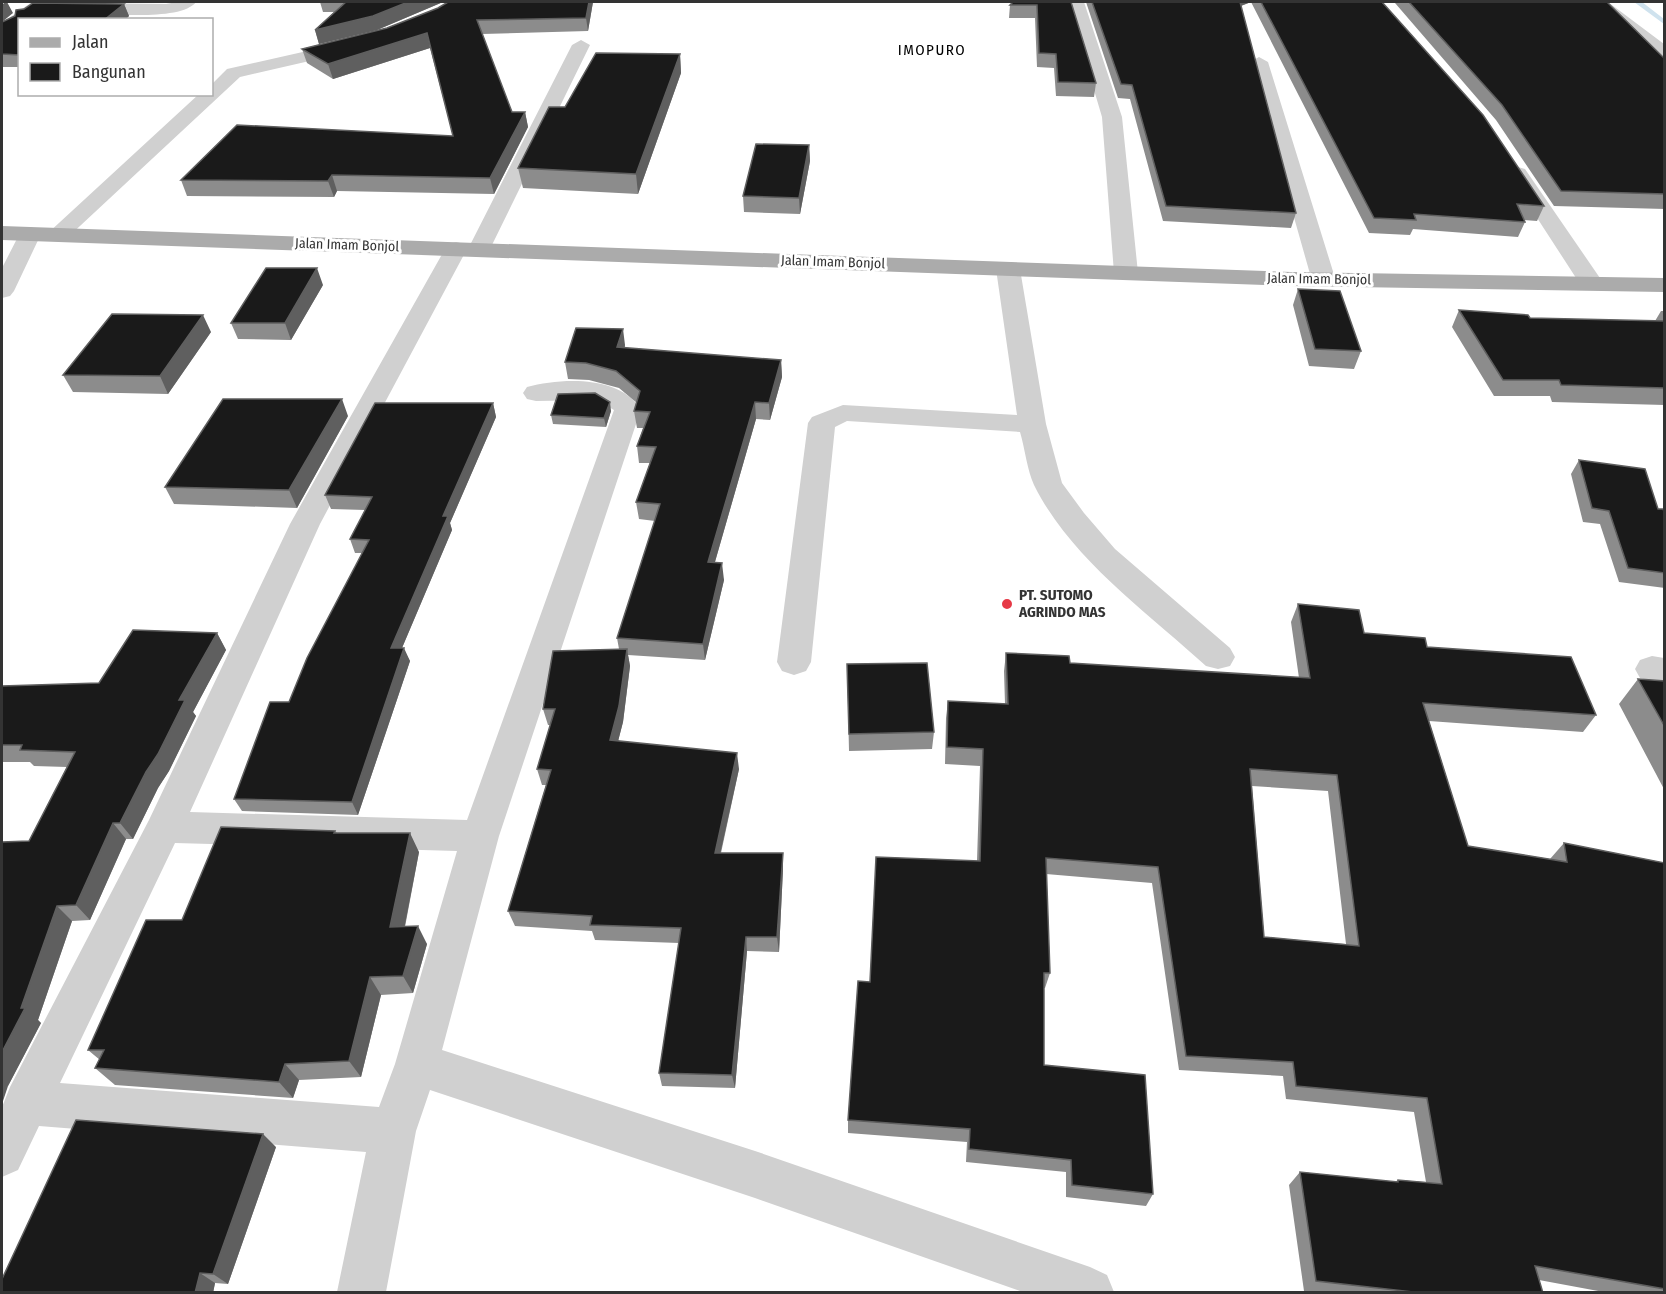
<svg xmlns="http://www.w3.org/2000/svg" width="1666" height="1294" viewBox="0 0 1666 1294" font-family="'Fira Sans Condensed',sans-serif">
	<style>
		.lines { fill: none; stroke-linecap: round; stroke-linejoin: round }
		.stream { fill: #cfe2ee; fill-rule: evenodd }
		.minor { fill: #d0d0d0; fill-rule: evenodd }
		.primary { fill: #ababab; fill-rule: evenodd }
		.wall { fill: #8c8c8c; fill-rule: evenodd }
		.shaded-wall { fill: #5f5f5f }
		.building { fill: #1a1a1a; stroke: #5f5f5f; stroke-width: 1.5; fill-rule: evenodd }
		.poi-dot { fill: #e63946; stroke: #fff; stroke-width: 2 }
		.labels { text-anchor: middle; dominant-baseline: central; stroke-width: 6; stroke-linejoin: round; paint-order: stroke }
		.far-street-label { font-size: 14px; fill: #333; stroke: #fff }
		.far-quarter-label { font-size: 15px; letter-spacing: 1.5px; fill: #000; stroke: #fff }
		.poi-label { font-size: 15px; font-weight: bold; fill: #333; stroke: #fff; text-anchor: start }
	</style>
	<rect width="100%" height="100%" fill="#fff"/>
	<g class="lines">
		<!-- stream -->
		<path class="stream" d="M1634,2h8l22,17v5z"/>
		<!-- minor -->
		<path class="minor" d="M32,2h18l-21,18h-9v6l-18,10v-13z
			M177,2h19c-15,20 -90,11 -115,11l-8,-5 8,-5 85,1z
			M1068,2h16l38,115 16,156 -4,5h-16l-4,-5 -12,-156z
			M1590,2h18l56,42v13l-6,-1z
			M581,40l9,5 -100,204 -3,5h-16l-3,-5 104,-204z
			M347,42l6,1 3,4 -3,4 -113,26 -174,162h-16l-3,-5 152,-140h13v-10l15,-15z
			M1259,57l9,5 68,219 -4,5h-16l-4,-5 -62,-219z
			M1518,167l7,2 77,112 -4,5h-16l-4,-5 -70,-108 3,-4z
			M30,227l8,2 3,5 -27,57 -4,5 -8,2v-30l20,-39z
			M456,242l8,2 3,5 -147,275 -130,288 277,8 147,-410 -17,-10 -61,1 -9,-2 -4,-6 4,-6c35,-9 91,-12 114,22l-142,427 -57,214 313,101 335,116 17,8 7,17h-91l-268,-94 -325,-108 -14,41 -30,161h-49l29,-140 -327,-26 -21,44 -16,7v-70l8,-20 139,-267 141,-296 155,-275 3,-5zM175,843l282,8 -62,213 -16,43 -319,-24z
			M1008,262l8,2 4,5 26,155 16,59 22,30 31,36 115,99 5,9 -5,9 -12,3 -12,-3c-59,-54 -135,-107 -172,-181 -7,-15 -9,-36 -14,-53l-173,-11 -12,6 -24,235 -5,9 -12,4 -12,-4 -5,-9 31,-239 4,-6 31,-12 174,10 -21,-146 4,-5z
			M1652,656l12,2v26l-24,-6 -5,-9 5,-9z"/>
		<!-- primary -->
		<path class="primary" d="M2,226l1289,46 373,6v14l-373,-6 -1289,-46z"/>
	</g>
	<!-- wall -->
	<path class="wall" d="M320,2h123l-66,28 -58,14 -4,-14 19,-18h-11z
		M448,2h145l-5,29 -106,3 30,78h13l3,15 -34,67 -157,-3 -3,6 -147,-1 -6,-16 272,-44 -23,-88 -97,31 -26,-16 -5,-14 85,-21 51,-20z
		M1071,2l25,81 -2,14 -38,-1 -2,-28 -17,-1 -2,-49h-26l1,-13z
		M1086,2h296l162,204 -7,15 -13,-1 1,2 -7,15 -105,-8 -3,6 -41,-2 -118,-231 -10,4 55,207 -5,15 -128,-7 -33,-122 -12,-1z
		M1386,2h221l58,57v150l-111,-3 -58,-86 -101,-117z
		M33,3l91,1 5,12 -4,4h-105v47h-18v-45l13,-6 1,-6 8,-1z
		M680,54l1,19 -43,121 -115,-6 -5,-20z
		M809,145l1,16 -10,53 -56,-2 -1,-16z
		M323,285l-32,55 -53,-1 -7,-16z
		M1298,289l63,62 -7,18 -45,-3 -16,-61z
		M1459,310l71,8 125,3 6,-10h4v94l-113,-3 -2,-6h-56l-42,-69z
		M211,332l-43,62 -95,-2 -10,-17z
		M625,345v3l156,12 1,17 -12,43 -14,-1 -41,143 9,18 -19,80 -77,-5 2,11 -7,56 -5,19 121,28 -18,84h62v16l-4,83 -32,-1 -12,137 -73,-2 -3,-13 20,-130 -84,-3 -3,-9 -77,-5 -7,-15 38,-126h-4l-5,-16 13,-44h-2l-5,-16 76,-60 -2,-11 38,-117 -16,-2 -3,-17 14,-39h-11l-2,-17 6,-18h-6l-3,-17 3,-8 -18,-15 -30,-8 -21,-1 -3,-17z
		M493,403l3,14 -46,106 2,7 -50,118 8,13 -52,154 -116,-4 -8,-12 55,-97 73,-149h-7l-5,-14 15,-29 -34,-1 -6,-14z
		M611,411l-5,16 -53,-3 -2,-9z
		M348,416l-51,92 -123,-4 -9,-17z
		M1579,460l79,49 7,5v74l-46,-6 -19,-58 -17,-2 -12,-48z
		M1298,604l66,29 63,14 169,68 -13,17 -154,-11 39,125 82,13 14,-16 101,20v430h-56l-70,-13 4,13h-228l-11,-2 -15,-106 11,-13 95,10 3,-2 28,2 -12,-70 -128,-13 -3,-23 -104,-6 -27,-187 -106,-9 4,99 -5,15h-1v77l109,129 -7,12 -80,-9v-25l-100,-10 1,-20 -119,-9v-13l129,-259 3,-95 -35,-2 1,-46 2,-17 57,3 -1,-33 2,-18 64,10 229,15 -8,-56zM1252,786l76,5 18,153 -82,-7z
		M217,633l9,17 -33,62 3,4 -27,55 -11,17 -25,51h-7l-36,81 -18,1 -34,99 3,3 -33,63 21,-245 38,-74 -33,-1 -4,-4h-28v-76l97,-3z
		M847,664l87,68 -2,17 -83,2z
		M1638,679l27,2v110l-46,-87z
		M335,831l2,2 82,19 -14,75 22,17 -14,49 -32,2 -20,82 -62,3 -6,18 -178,-13 -20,-17 5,-8 -12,-10 94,-130z
		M276,1147l-48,137 -13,-1 -2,10h-211z"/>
	<!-- shaded-wall -->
	<path class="shaded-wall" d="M5,2h2l6,11 -11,9v-17z
		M408,2h35l-66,28 -58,14 -4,-14z
		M589,2h4l-5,29 -2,-13z
		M1236,2h15l-16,6z
		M124,4l5,12 -4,4h-21z
		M427,33l3,15 -97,31 -5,-15z
		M680,54l1,19 -43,121 -2,-20z
		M525,112l3,15 -34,67 -4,-16z
		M809,145l1,16 -10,53 -1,-16z
		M332,175l5,16 -3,6 -6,-16z
		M317,268l6,17 -32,55 -6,-17z
		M203,315l8,17 -43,62 -8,-18z
		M623,329l2,16 -5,19 -3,-17z
		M781,360l1,17 -12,43 -1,-17z
		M342,399l6,17 -51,92 -8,-18z
		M610,402l1,9 -5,16 -2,-9z
		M755,402l1,17 -46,160 -2,-17z
		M493,403l3,14 -46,106 2,7 -56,132 -5,-14 52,-132z
		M722,563l2,17 -19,80 -2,-16z
		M217,633l9,17 -33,62 3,4 -27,55 -11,17 -25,51 -13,-16 59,-123z
		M404,648l6,13 -52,154 -6,-13z
		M627,649l3,17 -7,56 -9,35 -4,-17z
		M737,753l2,16 -22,99 -2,-15z
		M113,823l13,16 -36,81 -14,-15z
		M410,833l9,19 -18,93 -11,-18z
		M783,853v16l-4,83 -2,-15z
		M57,906l15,15 -34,99 3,3 -33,63 -6,18v-52l19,-44z
		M418,926l9,18 -14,49 -10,-17z
		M746,937l1,14 -12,137 -3,-13z
		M370,977l11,18 -20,82 -12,-16z
		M285,1064l14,16 -6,18 -14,-16z
		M263,1134l13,13 -48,137 -15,-10z
		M200,1273l15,10 -2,10h-18z"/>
	<!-- building -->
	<path class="building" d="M346,2h62l-35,14 -58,14z
		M448,2h141l-3,16 -109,2 35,92h13l-35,66 -158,-3 -4,6 -147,-1 56,-55 216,11 -26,-103 -99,31 -26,-15 85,-21 51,-20z
		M1013,2h58l25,81 -38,-1 -2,-28 -17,-1 -2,-48h-27z
		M1092,2h148l56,211 -130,-7 -34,-121 -11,-1z
		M1261,2h121l101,113 61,91 -27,-2 8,18 -111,-8 2,6 -42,-2z
		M1409,2h198l58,57v135l-104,-3 -59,-86z
		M33,3l91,1 -20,16h-84v35l-18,-1v-32l13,-6 1,-6 8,-1z
		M596,53l84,1 -44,120 -118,-6 31,-61h16z
		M756,144l53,1 -10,53 -56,-2z
		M266,268h51l-32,55h-54z
		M1298,289l42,2 21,60 -46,-2z
		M1459,310l69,5 2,3 135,3v67l-104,-3 -2,-5h-56z
		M112,314l91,1 -43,61 -97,-1z
		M576,328l47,1 -6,18 164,13 -12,43 -14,-1 -47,160 14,1 -19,81 -86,-6 43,-134 -24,-2 20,-55 -19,-1 13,-34 -16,-1 6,-20 -24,-20 -30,-8 -21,-1z
		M595,393l15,9 -6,16 -53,-3 7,-21z
		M223,399h119l-53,91 -124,-3z
		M375,403h118l-50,113h5l-57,132h13l-52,154 -118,-3 36,-97h19l18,-44 62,-118 -19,-1 22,-42 -47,-2z
		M1579,460l66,9 13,40h5l2,5v59l-37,-5 -19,-57 -17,-3z
		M1298,604l61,6 5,23 61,5 2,9 144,10 25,58 -173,-12 45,143 99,16 -3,-19 101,20v426l-130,-23 8,27h-121l-106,-12 -16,-109 98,10v-2l44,4 -15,-86 -131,-12 -3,-24 -107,-6 -28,-189 -112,-9 4,115h-6v92l101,10 8,119 -81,-9 -1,-25 -102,-11 1,-20 -122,-9 10,-139 12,1 6,-125 104,4 3,-112 -36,-2 1,-46 60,3 -2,-51 63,3 1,7 240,15zM1250,769l87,6 22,171 -95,-9z
		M133,630l84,3 -38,67h6l-27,54 -12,18 -26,51h-7l-37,82 -19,1 -36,102h4l-23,44v-210l27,-1 46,-89 -55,-2 2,-5h-20v-59l97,-3z
		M627,649l-8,57 -9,34 127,13 -22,100h68l-6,84h-31l-14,138 -73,-2 22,-145 -91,-3 2,-9 -84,-5 43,-141 -14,-1 18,-60h-12l10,-58z
		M927,663l7,69 -85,2 -2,-70z
		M1638,679l27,2v46z
		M221,827l114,4 -1,2h76l-20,94 28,-1 -15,50 -33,1 -21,84 -64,3 -6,18 -184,-14 9,-18h-16l58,-130h36z
		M76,1120l187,14 -50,140 -13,-1 -5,20h-193v-14z"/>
	<!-- markers -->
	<circle class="poi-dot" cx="1007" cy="604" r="6"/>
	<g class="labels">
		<!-- far-street labels -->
		<g class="far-street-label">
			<text transform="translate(347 245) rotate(2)">Jalan Imam Bonjol</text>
			<text transform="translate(833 262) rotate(2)">Jalan Imam Bonjol</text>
			<text transform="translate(1319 279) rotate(1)">Jalan Imam Bonjol</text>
		</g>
		<!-- far-quarter labels -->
		<g class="far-quarter-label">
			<text x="932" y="50">IMOPURO</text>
		</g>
		<!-- poi labels -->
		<g class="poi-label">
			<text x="1019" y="595">PT. SUTOMO<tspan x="1019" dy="17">AGRINDO MAS</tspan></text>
		</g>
	</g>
	<!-- border -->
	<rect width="1666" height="1294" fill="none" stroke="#333333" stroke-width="6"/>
	<!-- legend -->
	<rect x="18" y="18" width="195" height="78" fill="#ffffff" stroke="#adadad" stroke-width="1.5"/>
	<rect x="30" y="38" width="30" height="9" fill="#ababab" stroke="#adadad" stroke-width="1.5"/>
	<text x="72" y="48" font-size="18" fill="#333333">Jalan</text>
	<rect x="30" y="63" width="30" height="18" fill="#1a1a1a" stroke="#adadad" stroke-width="1.5"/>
	<text x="72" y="78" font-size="18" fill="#333333">Bangunan</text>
</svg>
